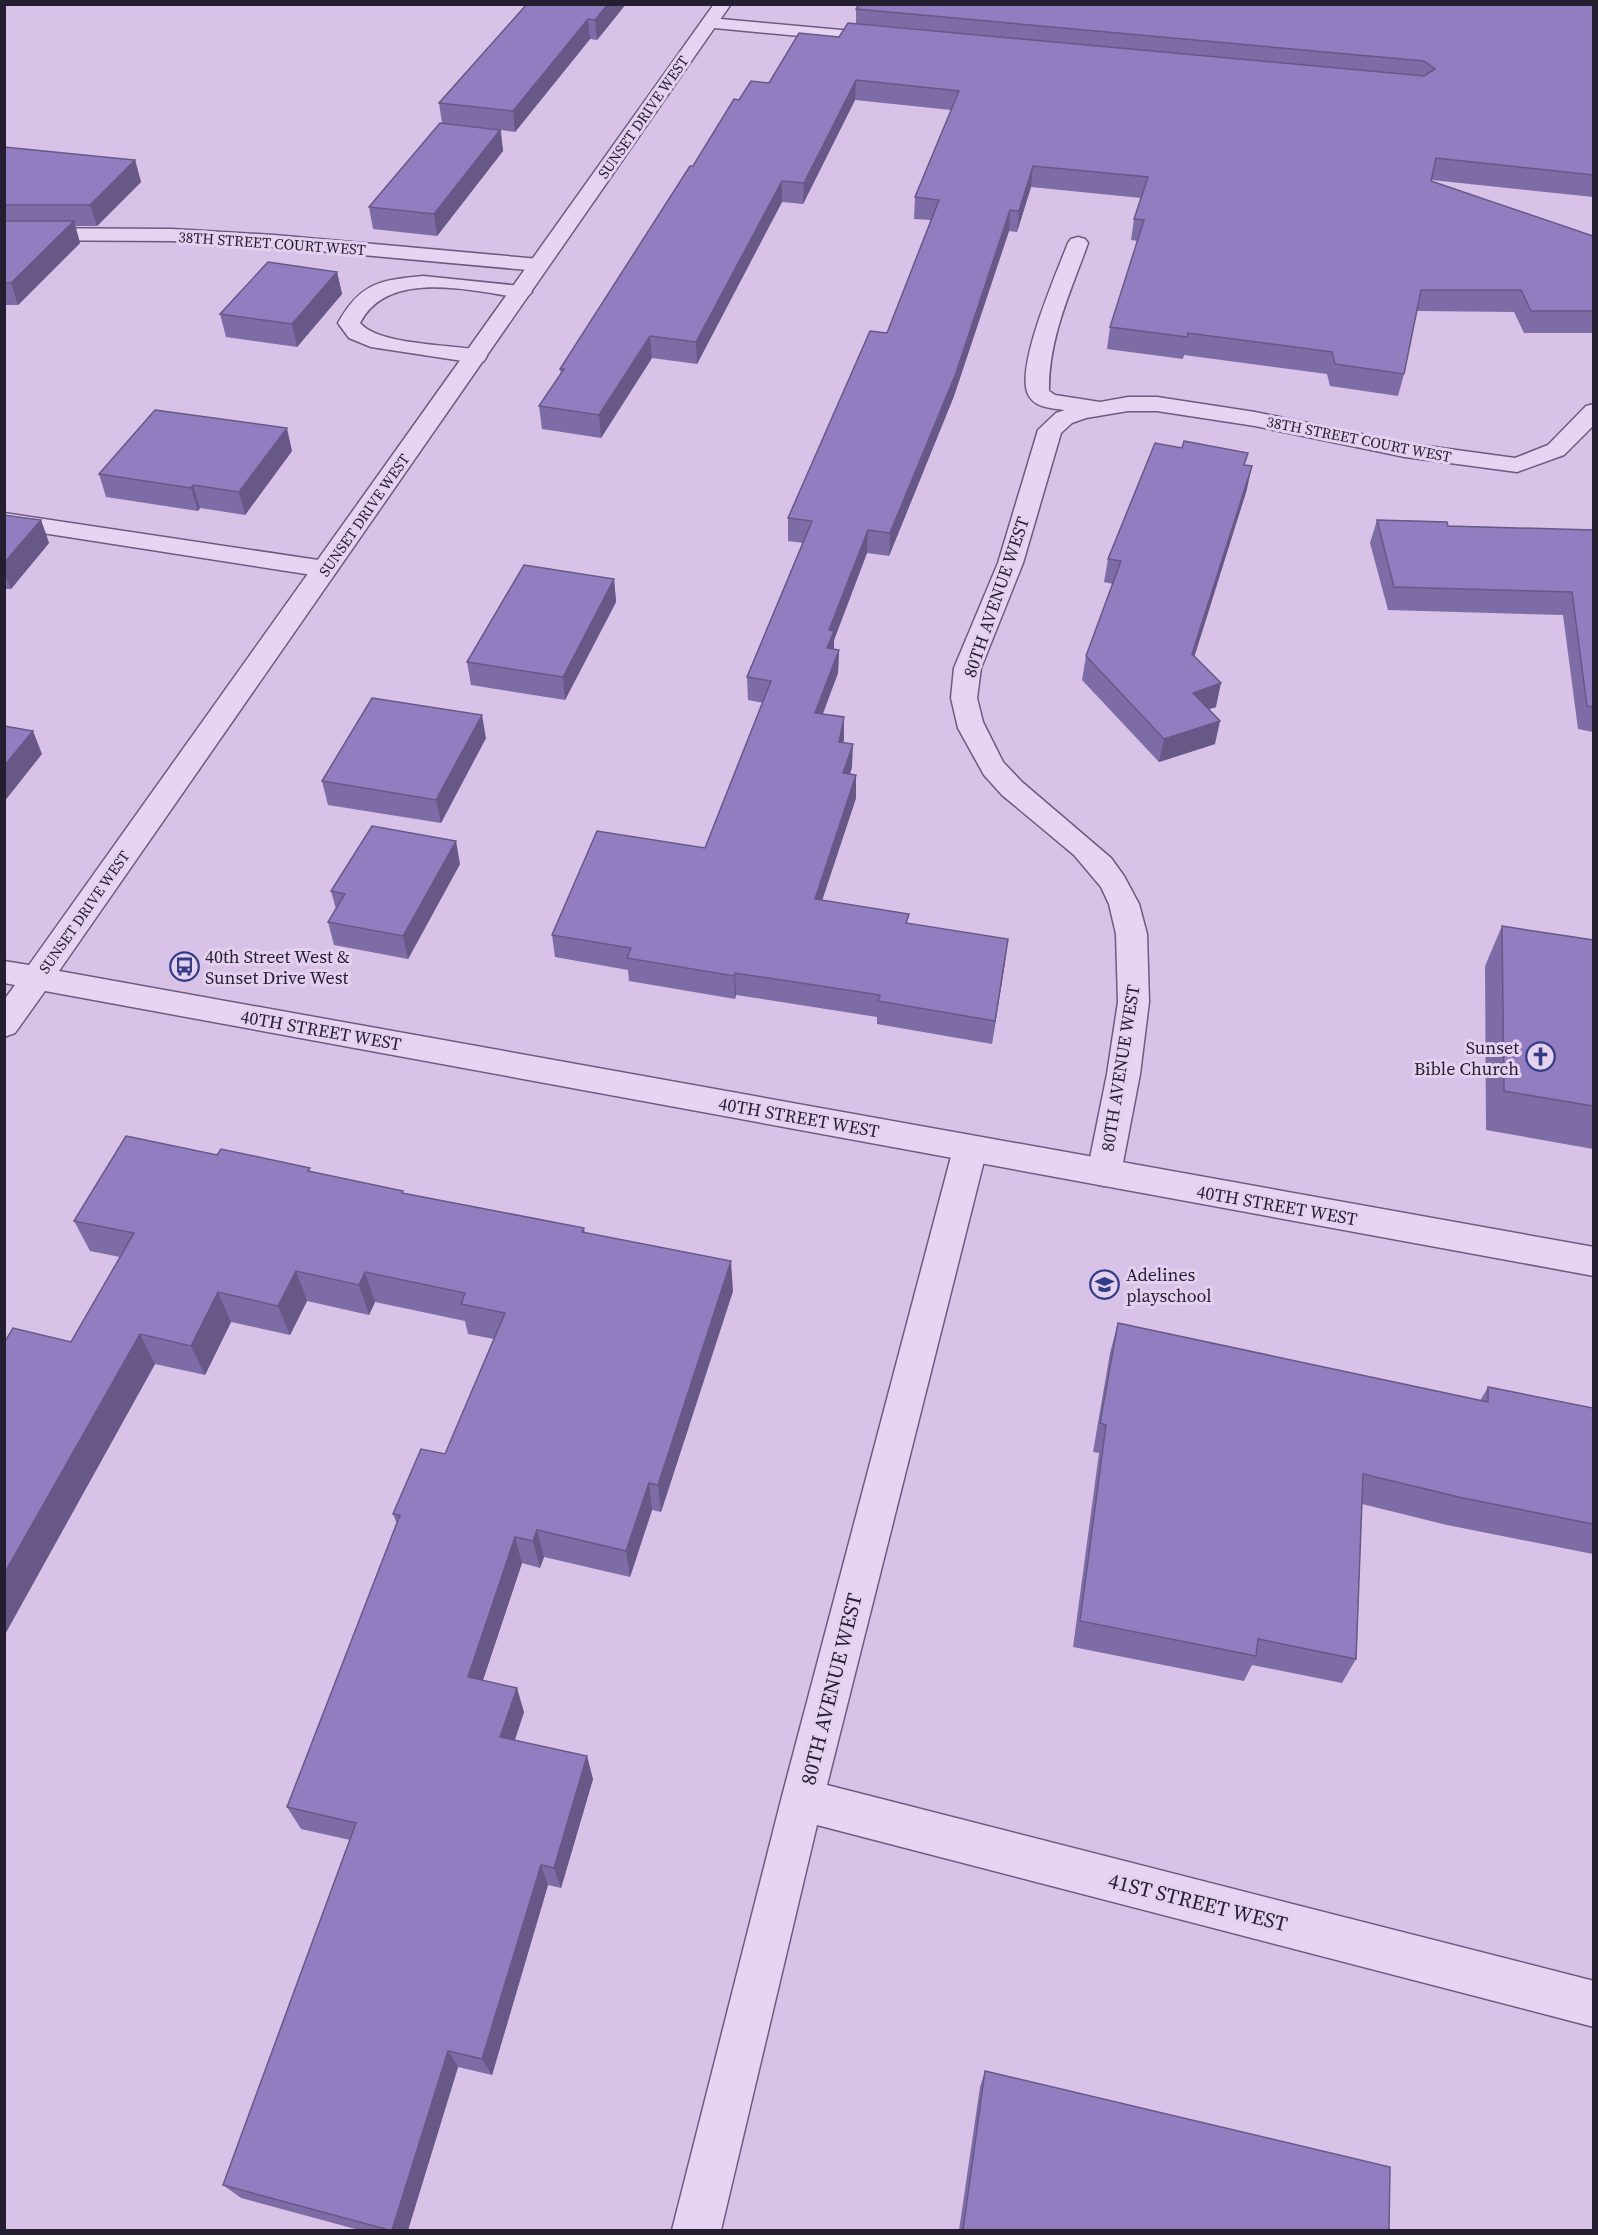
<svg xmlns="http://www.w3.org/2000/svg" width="1598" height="2235" viewBox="0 0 1598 2235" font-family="'Source Serif 4',serif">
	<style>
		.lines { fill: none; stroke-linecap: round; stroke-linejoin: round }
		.service-casing { stroke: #6b5c7f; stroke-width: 3 }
		.minor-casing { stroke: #6b5c7f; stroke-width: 3 }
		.tertiary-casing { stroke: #6b5c7f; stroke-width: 3 }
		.service { fill: #e7d4f3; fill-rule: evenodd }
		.minor { fill: #e7d4f3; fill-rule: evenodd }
		.tertiary { fill: #e7d4f3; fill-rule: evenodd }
		.wall { fill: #7e6ca6 }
		.shaded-wall { fill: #675887 }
		.building { fill: #937dc1; stroke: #675887; stroke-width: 1.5 }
		.labels { text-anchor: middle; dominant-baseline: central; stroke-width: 6; stroke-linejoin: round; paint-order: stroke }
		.far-street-label { font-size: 15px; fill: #251e31; stroke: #e4d1f0 }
		.street-label { font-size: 18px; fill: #251e31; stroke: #e4d1f0 }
		.poi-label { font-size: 18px; fill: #251e31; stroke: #e4d1f0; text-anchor: start }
		.near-street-label { font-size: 21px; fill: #251e31; stroke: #e4d1f0 }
	</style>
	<rect width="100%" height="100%" fill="#d9c2e7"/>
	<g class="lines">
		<defs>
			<path id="service" d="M423,276l98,10 7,2 4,4 -4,4 -7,2c-49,-7 -133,-30 -161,25 19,23 94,21 124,28l3,5 -3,5 -8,2 -105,-16 -22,-9 -11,-15c22,-40 42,-43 85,-47z"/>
			<path id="minor" d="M710,18l175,16 9,5 -9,5 -181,-17 -3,-4 3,-4z
				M4,228l168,1 102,6 265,24 7,2 3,4 -3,4 -7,2 -265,-24 -102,-6 -168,-1z
				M1078,237l7,2 3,4c-17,48 -40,96 -39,148l6,4 45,7 28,-5h29l98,15 150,31 110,15 33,-13 38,-39 8,-2v21l-30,30 -47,17 -112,-15 -150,-31 -98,-15h-29l-42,7 -14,5 -11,10 -38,130 -42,105 -4,30 6,24 20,40 19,20 89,76 13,18 15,28 8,30 2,68 -9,72 -19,99 -5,10 -12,3 -12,-3 -5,-10 20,-99 11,-72 -2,-68 -7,-30 -8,-17 -27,-32 -72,-60 -18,-20 -26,-47 -7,-30 3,-30 44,-105 40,-133 18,-17 9,-3c-13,-2 -31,-2 -37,-16 -13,-27 29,-122 40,-151l3,-4z
				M4,513l321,48 9,3 4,5 -4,5 -9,3 -321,-50z
				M970,1136l12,4 5,9 -160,636 767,196v46l-777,-202 -96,405h-49l109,-430 172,-651 5,-9z"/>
			<path id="tertiary" d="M714,4h17l-672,967 1535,276v29l-1549,-285 -30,42 -11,4v-37l11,-15 -11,-2v-22l25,4z"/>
		</defs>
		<!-- service casing -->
		<use href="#service" class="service-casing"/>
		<!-- minor casing -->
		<use href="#minor" class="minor-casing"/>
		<!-- tertiary casing -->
		<use href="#tertiary" class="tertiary-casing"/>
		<!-- service -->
		<use href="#service" class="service"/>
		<!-- minor -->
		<use href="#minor" class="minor"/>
		<!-- tertiary -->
		<use href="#tertiary" class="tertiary"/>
	</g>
	<!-- wall -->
	<path class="wall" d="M527,4h99l-29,36 -7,-1 -75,93 -14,-2 2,21 -66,85 -64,-7 -4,-22 73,-84 -3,-20z
		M1593,4v193l-161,-17 -1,1 162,55v97h-69l-10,-21 -97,-1 -13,63 -6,22 -68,-10 -3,-12 -143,-19 -1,4 -76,-10 3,-22 28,-86 -7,-1 3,-21 7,-21 -110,-11 -14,45 -8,-1 -55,165 -65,160 -22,-3 -33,87v9l5,1 -1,23 -15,41 21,3 -1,26 9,24 -2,7 6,1v23l-34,102 86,23 97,39 -13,82 -115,-20v-7l-141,-22 -1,4 -106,-18 -1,-11 -73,-13 -3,-22 153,-87 58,-145 -15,-3 -1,-23 56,-134 -15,-2v-23l99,-185 44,-113 -17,-1 1,-22 36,-87 -96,-10 -52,104 -21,-2 -85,162 -45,-6 -51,80 -59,-9 -3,-23 22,-32 -1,-5 133,-203 46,-66 30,-17 70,-46 17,-13v-15z
		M4,147l131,13 6,22 -44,44h-22l5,17 -62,62h-14z
		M337,272l5,22 -45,53 -71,-10 -6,-23z
		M292,451l-47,64 -45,-7 -2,3 -92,-14 -7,-23z
		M1246,465l1,24 -53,167 22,51 -8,2 7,35 -56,18 -77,-82 4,-24 27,-72 -9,-2 4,-23z
		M4,515l37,5 8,23 -38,46h-7z
		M1377,520l71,6 145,4v202l-15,-3 -15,-114 -175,-5 -18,-67z
		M614,579l2,23 -51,98 -94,-15 -4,-23z
		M486,738l-45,85 -113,-18 -6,-24z
		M460,864l-52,95 -74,-14 -6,-23 8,-13 -5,-18z
		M1502,926l91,14v209l-107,-19 -1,-164z
		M217,1155l94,17 93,21 180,35 1,5 148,58 -72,221 -9,-2 -22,67 -86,-20 -4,11 -18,-5 -39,117 41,32 -9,28 78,39 -32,109 -13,-3 -56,190 -34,-8 -50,163h-49l-118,-32 -18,-13 127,-345 -49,-11 -14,-22 110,-283 -4,-10 52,-60 49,-115 -26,-5 -3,-13 -90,-19 -6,13 -62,-14 -17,34 -59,-13 -26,53 -50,-11 -151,272v-293l67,-1 49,-85 -30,-6 -16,-30z
		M1118,1323l362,78 8,-14 105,21v146l-146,-29 -85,-21 -6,155 -14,24 -90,-18 -8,16 -171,-34 26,-194 -6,-1 17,-99z
		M985,2071l404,159h-430l21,-143z"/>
	<!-- shaded-wall -->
	<path class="shaded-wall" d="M608,4h18l-29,36 -2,-20z
		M588,19l2,20 -75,93 -2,-21z
		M856,80l-1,20 -52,104 1,-21z
		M500,130l3,21 -66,85 -3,-22z
		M135,160l6,22 -44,44 -7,-21z
		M1033,166l-2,21 -14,45 2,-21z
		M782,181v21l-85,162 -1,-22z
		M1010,210l-1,21 -55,165 -65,160 1,-23z
		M74,221l6,22 -62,62 -7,-22z
		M337,272l5,22 -45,53 -5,-23z
		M650,336l2,22 -51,80 -2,-23z
		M287,428l5,23 -47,64 -6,-23z
		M1252,466l-5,23 -59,188 4,-23z
		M193,485l7,23 -2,3 -7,-23z
		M41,520l8,23 -38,46 -7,-16v-10z
		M868,530l-1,23 -33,87v14l-7,-6 2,-18z
		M614,579l2,23 -51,98 -2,-23z
		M839,650l-1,23 -24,63 1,-23z
		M1221,683l-5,24 -28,9 5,-23z
		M482,715l4,23 -45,85 -5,-23z
		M844,717v23l-6,25 1,-23z
		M1220,721l-5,23 -56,18 5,-23z
		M33,731l9,23 -38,48v-36z
		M853,744l-1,23 -9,29v-23z
		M856,775v23l-41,124v-23z
		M456,841l4,23 -52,95 -5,-23z
		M1008,939l-3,23 -13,82 3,-23z
		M735,973l1,22 -1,4 -1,-23z
		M731,1261l2,30 -72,221 -3,-27z
		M296,1271l11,30 -17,34 -12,-29z
		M365,1272l10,30 -6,13 -10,-30z
		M218,1292l13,30 -26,53 -14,-29z
		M140,1334l15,30 -151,272v-62z
		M649,1483l3,27 -22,67 -4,-26z
		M537,1530l7,27 -4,11 -7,-27z
		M515,1537l7,26 -46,138 -8,-24z
		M517,1688l7,24 -16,48 -8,-23z
		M587,1756l6,23 -32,109 -7,-20z
		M541,1865l7,20 -56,190 -10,-16z
		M448,2051l10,16 -50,163h-16z"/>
	<!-- building -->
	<path class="building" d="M527,4h81l-13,16 -7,-1 -75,92 -74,-8z
		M859,4h734v171l-157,-17 -5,23 162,55v75h-62l-10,-21h-100l-17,84 -69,-10 -3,-12 -144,-19 -1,4 -77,-10 34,-107 -10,-1 14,-42 -115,-11 -14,45 -9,-1 -54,163 -66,160 -22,-3 -39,100 5,1 -7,17 12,2 -24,63 29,4 -5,25 14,2 -10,29 13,2 -41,124 94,15 -3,9 102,16 -13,82 -117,-20 2,-6 -145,-22 -1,3 -107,-18 4,-10 -79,-13 45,-104 108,17 66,-167 -24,-4 65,-156 -24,-3 82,-187 17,2 52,-133 -24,-3 44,-106 -103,-11 -52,103 -22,-2 -86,161 -46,-6 -51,79 -60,-9 25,-37h-4l130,-203h3l41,-67 5,1 12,-19 18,2 30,-50 40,4 9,-14 576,53 11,-7 -11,-8 -568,-52z
		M440,123l60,7 -66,84 -65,-7z
		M4,147l131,13 -45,45h-86z
		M4,221h70l-63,62h-7z
		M268,262l69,10 -45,52 -72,-10z
		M155,410l132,18 -48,64 -46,-7 -2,3 -92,-14z
		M1184,441l64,12 -4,12 8,1 -60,188 29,29 -28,10 27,28 -56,18 -78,-83 35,-95 -13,-2 47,-116 27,5z
		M4,515l37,5 -37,43z
		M1377,520l70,2 1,4 145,4v177l-6,-1 -15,-114 -178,-5z
		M524,565l90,14 -51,98 -96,-15z
		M372,698l110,17 -46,85 -114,-19z
		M4,726l29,5 -29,35z
		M372,826l84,15 -53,95 -75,-14 17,-28 -14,-3z
		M1502,926l91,14v166l-89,-15z
		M126,1136l91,19 4,-6 89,19 -2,3 95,20 -1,2 182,35 -2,4 149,29 -73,224 -9,-2 -23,68 -89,-21 -4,11 -18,-4 -47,140 49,11 -17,49 87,19 -33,112 -13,-3 -59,194 -34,-8 -56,179h-3l-166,-45 133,-362 -69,-16 113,-292 -7,-1 28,-65 24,5 60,-141 -44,-9 4,-11 -100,-21 -6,13 -63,-14 -18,35 -60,-14 -27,54 -51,-12 -136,240v-231l9,-15 58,14 63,-109 -60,-12z
		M1118,1323l370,79v-15l105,21v116l-130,-26 -100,-24 -7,185 -98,-20 -2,17 -176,-35 26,-196 -6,-2z
		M985,2071l405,96 -1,63h-426z"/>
	<!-- icons -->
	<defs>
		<symbol id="bus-ring" viewBox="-11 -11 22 22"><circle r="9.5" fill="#e4d1f0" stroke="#333c86" stroke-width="1.5"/><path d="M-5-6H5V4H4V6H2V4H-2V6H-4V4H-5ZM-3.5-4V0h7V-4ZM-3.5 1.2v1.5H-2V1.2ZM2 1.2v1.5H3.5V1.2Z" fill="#333c86"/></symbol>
		<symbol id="church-ring" viewBox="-11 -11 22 22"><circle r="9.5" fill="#e4d1f0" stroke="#333c86" stroke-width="1.5"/><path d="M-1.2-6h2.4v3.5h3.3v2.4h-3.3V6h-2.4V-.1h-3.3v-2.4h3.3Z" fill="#333c86"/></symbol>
		<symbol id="school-ring" viewBox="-11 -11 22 22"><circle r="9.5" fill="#e4d1f0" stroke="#333c86" stroke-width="1.5"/><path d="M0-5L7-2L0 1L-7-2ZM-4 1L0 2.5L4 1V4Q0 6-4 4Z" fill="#333c86"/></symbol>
	</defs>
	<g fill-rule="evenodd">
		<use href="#bus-ring" x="168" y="950" width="33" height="33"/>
		<use href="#church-ring" x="1524" y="1040" width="33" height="33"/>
		<use href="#school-ring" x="1088" y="1268" width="33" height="33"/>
	</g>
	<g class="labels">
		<!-- far-street labels -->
		<g class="far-street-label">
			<text transform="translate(643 117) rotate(-55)">SUNSET DRIVE WEST</text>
			<text transform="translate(272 243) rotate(4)">38TH STREET COURT WEST</text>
			<text transform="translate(1359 439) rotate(11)">38TH STREET COURT WEST</text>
			<text transform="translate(364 515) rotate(-55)">SUNSET DRIVE WEST</text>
			<text transform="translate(84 912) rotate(-55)">SUNSET DRIVE WEST</text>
		</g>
		<!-- street labels -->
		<g class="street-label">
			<text transform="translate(996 597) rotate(-71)">80TH AVENUE WEST</text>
			<text transform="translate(321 1030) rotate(10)">40TH STREET WEST</text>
			<text transform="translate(1120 1068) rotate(-81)">80TH AVENUE WEST</text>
			<text transform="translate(799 1117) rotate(10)">40TH STREET WEST</text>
			<text transform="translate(1277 1205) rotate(10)">40TH STREET WEST</text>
		</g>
		<!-- poi labels -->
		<g class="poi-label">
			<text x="205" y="956">40th Street West &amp;<tspan x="205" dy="21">Sunset Drive West</tspan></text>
			<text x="1519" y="1047" text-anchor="end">Sunset<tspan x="1519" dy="21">Bible Church</tspan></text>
			<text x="1126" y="1274">Adelines<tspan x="1126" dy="21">playschool</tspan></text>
		</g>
		<!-- near-street labels -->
		<g class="near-street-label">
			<text transform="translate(831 1689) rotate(-76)">80TH AVENUE WEST</text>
			<text transform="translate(1198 1902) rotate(14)">41ST STREET WEST</text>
		</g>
	</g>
	<!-- border -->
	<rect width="1598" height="2235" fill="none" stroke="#251e31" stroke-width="12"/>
</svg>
